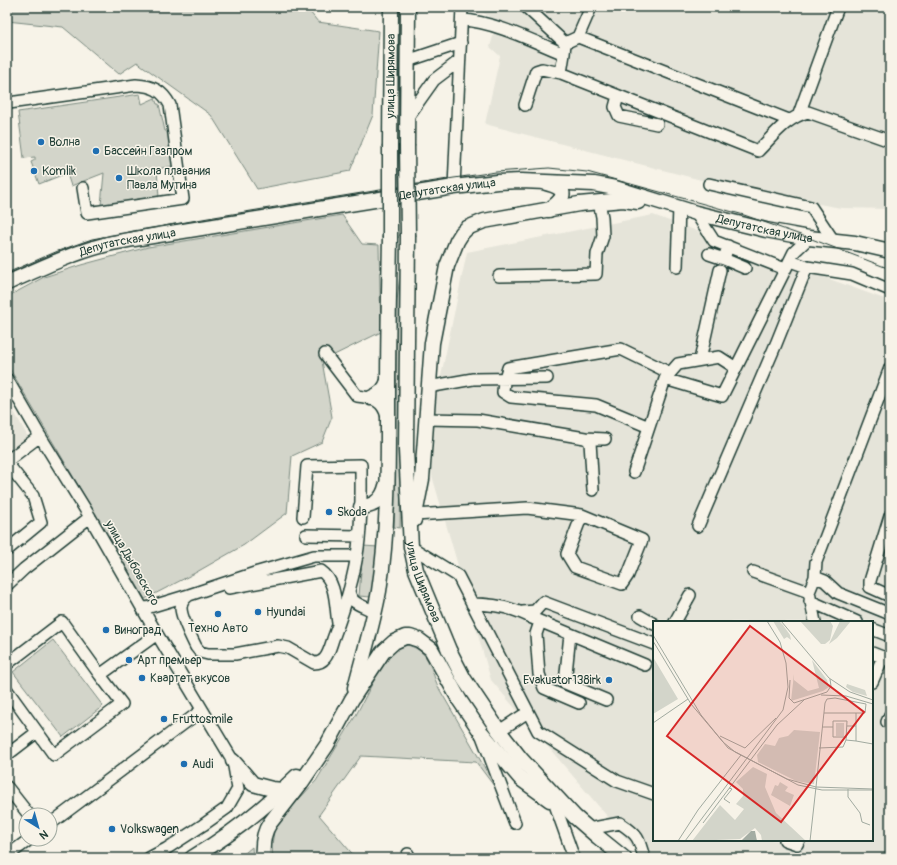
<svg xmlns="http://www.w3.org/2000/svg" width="897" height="865" viewBox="0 0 897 865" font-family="Pangolin,sans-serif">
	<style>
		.built { fill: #e5e4d9; fill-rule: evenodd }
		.green { fill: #d3d5ca; stroke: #79897f }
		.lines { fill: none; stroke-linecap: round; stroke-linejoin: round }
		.minor-casing { stroke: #1f3d34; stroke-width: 14 }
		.major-casing { stroke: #1f3d34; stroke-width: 17 }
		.minor { stroke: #f7f3e8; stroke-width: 11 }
		.major { stroke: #f7f3e8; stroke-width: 14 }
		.tram { stroke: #1f3d34; stroke-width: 1 }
		.major-bridge-casing { stroke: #1f3d34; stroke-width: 17; stroke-linecap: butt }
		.major-bridge { stroke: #f7f3e8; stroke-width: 14 }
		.poi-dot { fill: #1f6fb2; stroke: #f7f3e8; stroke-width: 1.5 }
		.labels { text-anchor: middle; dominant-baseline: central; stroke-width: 3; stroke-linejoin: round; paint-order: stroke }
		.street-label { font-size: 12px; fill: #1f3d34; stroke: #f7f3e8 }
		.poi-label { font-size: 12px; fill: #1f3d34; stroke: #f7f3e8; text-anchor: start }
		.inset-road { fill: none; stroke: #a1aaa0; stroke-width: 1 }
		.view { fill: #d62828; fill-opacity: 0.15; stroke: #d62828; stroke-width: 2 }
		.inset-edge { fill: none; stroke: #1f3d34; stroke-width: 2 }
	</style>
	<rect width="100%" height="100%" fill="#f7f3e8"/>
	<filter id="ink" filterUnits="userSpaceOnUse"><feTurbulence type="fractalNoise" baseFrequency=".025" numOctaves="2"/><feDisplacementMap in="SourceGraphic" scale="8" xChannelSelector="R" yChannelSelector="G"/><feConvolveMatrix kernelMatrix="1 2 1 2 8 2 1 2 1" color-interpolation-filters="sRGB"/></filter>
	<g filter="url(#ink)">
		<!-- built -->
		<path class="built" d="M475,7h415v202l-49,-1 -105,-19 -251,-65 15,-68 -10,-9 7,-25z
			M653,215l237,86v557h-235l-19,-8 -145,-170 -60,-208 2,-58 34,-162zM654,622h218v218h-218z
			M7,399l21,38 -21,17z"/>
		<!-- green -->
		<path class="green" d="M7,7h299l12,15 61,9 -6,84 -23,56 -93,18 -46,-74 -74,-53 -18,12 -56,-47 -56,-6z
			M397,7h7l-1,51 -3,6 -3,-6z
			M140,94l2,10 13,-6 2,6h2l6,27h2l4,11 -2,2 4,22 -16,3 2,29 -58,7 3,-32 -33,13 -4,-12 -5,1 -23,9 -8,-22 4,-2v-3l-11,1 -6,-46z
			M342,215l20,29 17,1 2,87 -59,29 10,56 -10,25 -30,14 -5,57 -43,32 -49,28 -50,26 -138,-235v-67l37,-20 37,-12 67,-18z
			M401,264l3,36 -4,228 -6,-1 3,-225z
			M363,546l16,1 -8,50 -12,-1z
			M53,640l50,66 -40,31 -50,-65z
			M407,645c8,2 13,5 18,11 8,11 9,25 16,36 19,33 38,65 56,98l-21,-28 -115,-6 -42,59 37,43h-83l-1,-13 2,-14 9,-15 33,-35 40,-66 31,-60 12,-9z
			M252,847l1,11h-14z"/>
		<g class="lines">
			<defs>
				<path id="minor" d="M526,7l39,36
					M462,20c31,1 73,22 102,34l-3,19 197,78c16,-16 28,-33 50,-39l82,29
					M578,37l13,-30
					M564,54l1,-11 13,-6 211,83
					M407,61l54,-18
					M618,96l-3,11 4,9 38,8
					M9,103l127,-18c17,1 26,5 34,20l13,94 -96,14 -4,-25
					M525,105l11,-34 6,-2 19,4
					M799,114l39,-107
					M407,118l27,-38 25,-19
					M709,184l102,23 22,33
					M454,187l8,-180
					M696,213l18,28 71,28
					M728,246l-4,13 21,9
					M709,254l15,5
					M790,261l17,6 45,7 38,16
					M677,267l2,-60
					M499,276l97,-2 1,-20 6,-18 -1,-19 -3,-15
					M325,354l32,42c16,2 26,4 30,21
					M700,360l20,-90
					M7,379l33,57 50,81 67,117 76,127 5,28 -11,19 -24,17 -37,24 -17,9
					M665,379l13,-15 41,-7 17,11
					M428,387l45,-8 74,-1
					M426,419l52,1 107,18 5,4 3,48
					M649,427l-53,-22 -85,-8 -8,-5 1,-11 4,-13 113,-19 49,24
					M585,438l20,1
					M7,461l33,-25
					M7,463l26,33 8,26 -34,28
					M634,472l31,-93 57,17 72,-144 15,-14
					M415,515l112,-7 55,7 -15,39 8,13 47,17 6,-9 14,-35 -60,-25
					M890,516l-20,65v6l20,9
					M303,517l4,-51 54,-1c0,28 1,56 -3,83 -4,31 -14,62 -25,91 -2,6 -4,14 -8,19 -3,4 -7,5 -11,5l-26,-15 -10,-2 -43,8h-27l-8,-2 -4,-5c-4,-8 -15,-31 -15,-39 0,-6 4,-10 8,-13l69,-23 56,-16h43
					M698,526l78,-182 31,-77
					M306,535l53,1
					M411,547l47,29 80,155 79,50 37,13
					M753,572l56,20 6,30
					M815,577l10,4 13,12 52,21
					M7,585l17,-16 66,-52
					M229,588l92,-17c16,11 14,35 17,52
					M349,590c1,14 13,15 24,21l1,6
					M809,592l6,-15 1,-15 74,-194
					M810,601l47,21
					M472,604c20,0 43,4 60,14l113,47
					M143,609l46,-14
					M523,612l12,-1 8,-9 111,42
					M640,616l14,8
					M540,622l-4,12 3,40 5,14 35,15
					M675,622l15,-27
					M872,629l18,7
					M570,634l-5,49 41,17
					M872,653l18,7
					M7,664l55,-42 38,53
					M872,682l11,-25
					M7,690l47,65 68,-51 -22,-29 57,-41
					M887,722l3,-7
					M499,731l29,-19
					M482,736l33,87
					M7,755l30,-23
					M7,787l22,28
					M554,802l20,56
					M50,824l152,-114
					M588,829l32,-6c18,12 19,15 24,35
					M785,840l12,4 2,-4
					M7,856l23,-17
					M406,858l2,-4"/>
				<g id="major">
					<path id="s1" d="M390,145l1,-138"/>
					<path d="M407,145l1,-138"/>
					<path d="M546,183c24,6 19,15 3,27"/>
					<path id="s2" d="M408,236l-2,214 5,97 5,23 33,80 15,29 35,52 22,28 54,58 23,20 26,21"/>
					<path id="s3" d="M7,283c32,-14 63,-29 97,-38 10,-3 20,-4 30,-6l320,-52 43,-5 24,-1 73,3 21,4 81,25 70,17 43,8 46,5 35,8"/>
					<path d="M371,398c9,-4 14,-8 17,-17"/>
					<path d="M361,507c14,-1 22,-8 25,-21"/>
					<path d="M414,520l8,-41 10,-136 15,-77 10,-25 5,-8 5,-5 17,-7 95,-17 44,-4 15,2"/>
					<path d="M355,688c8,-32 18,-64 24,-97 10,-66 9,-132 9,-199 0,-51 1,-103 2,-154"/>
					<path d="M233,761l20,23 19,5 11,1"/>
					<path d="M192,858c38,-23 74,-51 105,-82"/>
					<path d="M263,858c-1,-12 0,-25 7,-35l31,-40 26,-38 25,-46 31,-47 11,-10 11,-5h5l9,3 12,9 29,52 21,31 40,47 29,21"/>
				</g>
			</defs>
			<!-- minor casing -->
			<use href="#minor" class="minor-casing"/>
			<!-- major casing -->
			<use href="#major" class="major-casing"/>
			<!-- minor -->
			<use href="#minor" class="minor"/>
			<!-- major -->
			<use href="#major" class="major"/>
			<!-- tram -->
			<path class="tram" d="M7,273l51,-22 34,-12 116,-21 246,-40 42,-6 53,-4 38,4 157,43 65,23 81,31"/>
			<defs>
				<path id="major-bridge" d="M407,145l1,91
					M390,238v-93"/>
			</defs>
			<!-- major-bridge casing -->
			<use href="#major-bridge" class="major-bridge-casing"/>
			<!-- major-bridge -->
			<use href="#major-bridge" class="major-bridge"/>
		</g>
	</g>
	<!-- markers -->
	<g class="poi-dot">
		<circle cx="41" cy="142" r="4"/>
		<circle cx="96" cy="151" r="4"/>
		<circle cx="34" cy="171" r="4"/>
		<circle cx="119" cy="178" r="4"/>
		<circle cx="329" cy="512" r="4"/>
		<circle cx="258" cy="612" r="4"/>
		<circle cx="218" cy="614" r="4"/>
		<circle cx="106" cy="630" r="4"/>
		<circle cx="129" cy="660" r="4"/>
		<circle cx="142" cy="678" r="4"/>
		<circle cx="609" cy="680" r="4"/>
		<circle cx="164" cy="719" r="4"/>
		<circle cx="184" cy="764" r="4"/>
		<circle cx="112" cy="829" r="4"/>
	</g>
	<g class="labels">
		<!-- street labels -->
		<g class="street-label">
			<text stroke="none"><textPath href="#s1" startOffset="69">улица Ширямова</textPath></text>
			<text stroke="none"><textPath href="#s3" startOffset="452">Депутатская улица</textPath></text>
			<text stroke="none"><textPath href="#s3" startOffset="776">Депутатская улица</textPath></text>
			<text stroke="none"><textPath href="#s3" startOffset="128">Депутатская улица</textPath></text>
			<text transform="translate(132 563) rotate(60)">улица Дыбовского</text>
			<text stroke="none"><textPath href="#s2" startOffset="348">улица Ширямова</textPath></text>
		</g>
		<!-- poi labels -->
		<g class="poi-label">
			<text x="49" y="142">Волна</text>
			<text x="104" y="151">Бассейн Газпром</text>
			<text x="42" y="171">Komlik</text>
			<text x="127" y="171">Школа плавания<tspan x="127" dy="14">Павла Мутина</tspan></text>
			<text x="337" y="512">Skoda</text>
			<text x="266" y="612">Hyundai</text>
			<text x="218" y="628" text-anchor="middle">Техно Авто</text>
			<text x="114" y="630">Виноград</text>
			<text x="137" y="660">Арт премьер</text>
			<text x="150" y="678">Квартет вкусов</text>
			<text x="601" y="680" text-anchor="end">Evakuator138irk</text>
			<text x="172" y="719">Fruttosmile</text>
			<text x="192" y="764">Audi</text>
			<text x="120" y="829">Volkswagen</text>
		</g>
	</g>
	<!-- overview -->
	<g transform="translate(653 621)">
		<rect width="220" height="220" fill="#f7f3e8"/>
		<path d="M120,0h6l4,4 7,10 1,5 -4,-3 -3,2zM147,0h30l3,5 -3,14 -5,4h-4zM187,0h11l-14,17 -8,6zM0,36l25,42 -25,15zM159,39l15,20 2,7 -6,4 -32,10 3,-27v6l14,11 11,-3zM194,63l18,6 2,6 -14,-4 -7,-5zM183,102h8v13h-8zM141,109l26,2 -6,52 -18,-3 -38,-19 -1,-7 8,-11 10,2 4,-8 9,-2zM100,146l14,7 -2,13 11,26 30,28h-44l-1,-6 -6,-7 -15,11 -48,2 28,-36 15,15 9,-11 -8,-5 7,-8v-7l-7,-7zM127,161l8,5 -3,4 9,4 -4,11 -19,-11 4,-10 3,1z" fill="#d3d5ca"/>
		<path d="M98,210h4l2,10h-16z" fill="#a4ada3"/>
		<path class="inset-road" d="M128,0l48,57 21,14 23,8M0,14l48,80 27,33 70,37 24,5h51M0,20l38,63 32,38 12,10 52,27 29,8 -6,54M137,59l-1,18 5,5 33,-11 4,-6 -1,-7M168,74l25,1 27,8M171,92h32v13h-9M203,92h9l1,-9 -31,-6 -8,1 -2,4 -9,84 57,2M0,102l35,-24M180,106v10h14M67,115l25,12 31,-30M193,119l10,1v-15M203,120l17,3M166,127l24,-1 3,-7 1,-19h-14v6h-11M76,167l3,1 -8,10 6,4M195,168v8l12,16 2,9 8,3M50,202l74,-98 27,-25M25,220l20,-31 43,-55M32,220l98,-131 5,-23 -2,-24 -6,-21 -13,-21"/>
		<path class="view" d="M97,5l114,86 -83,110 -114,-86z"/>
		<rect width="220" height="220" class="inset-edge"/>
	</g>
	<!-- margin -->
	<rect width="897" height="865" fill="none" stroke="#f7f3e8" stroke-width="24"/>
	<rect x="12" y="12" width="873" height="841" fill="none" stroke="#1f3d34" stroke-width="1.5" filter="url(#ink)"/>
	<!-- north arrow -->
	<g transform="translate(38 827) rotate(143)"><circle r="19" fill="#f7f3e8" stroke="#a1aaa0"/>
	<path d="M0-3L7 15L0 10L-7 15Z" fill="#1f6fb2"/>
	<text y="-6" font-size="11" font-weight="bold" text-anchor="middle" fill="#1f3d34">N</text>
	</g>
</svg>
